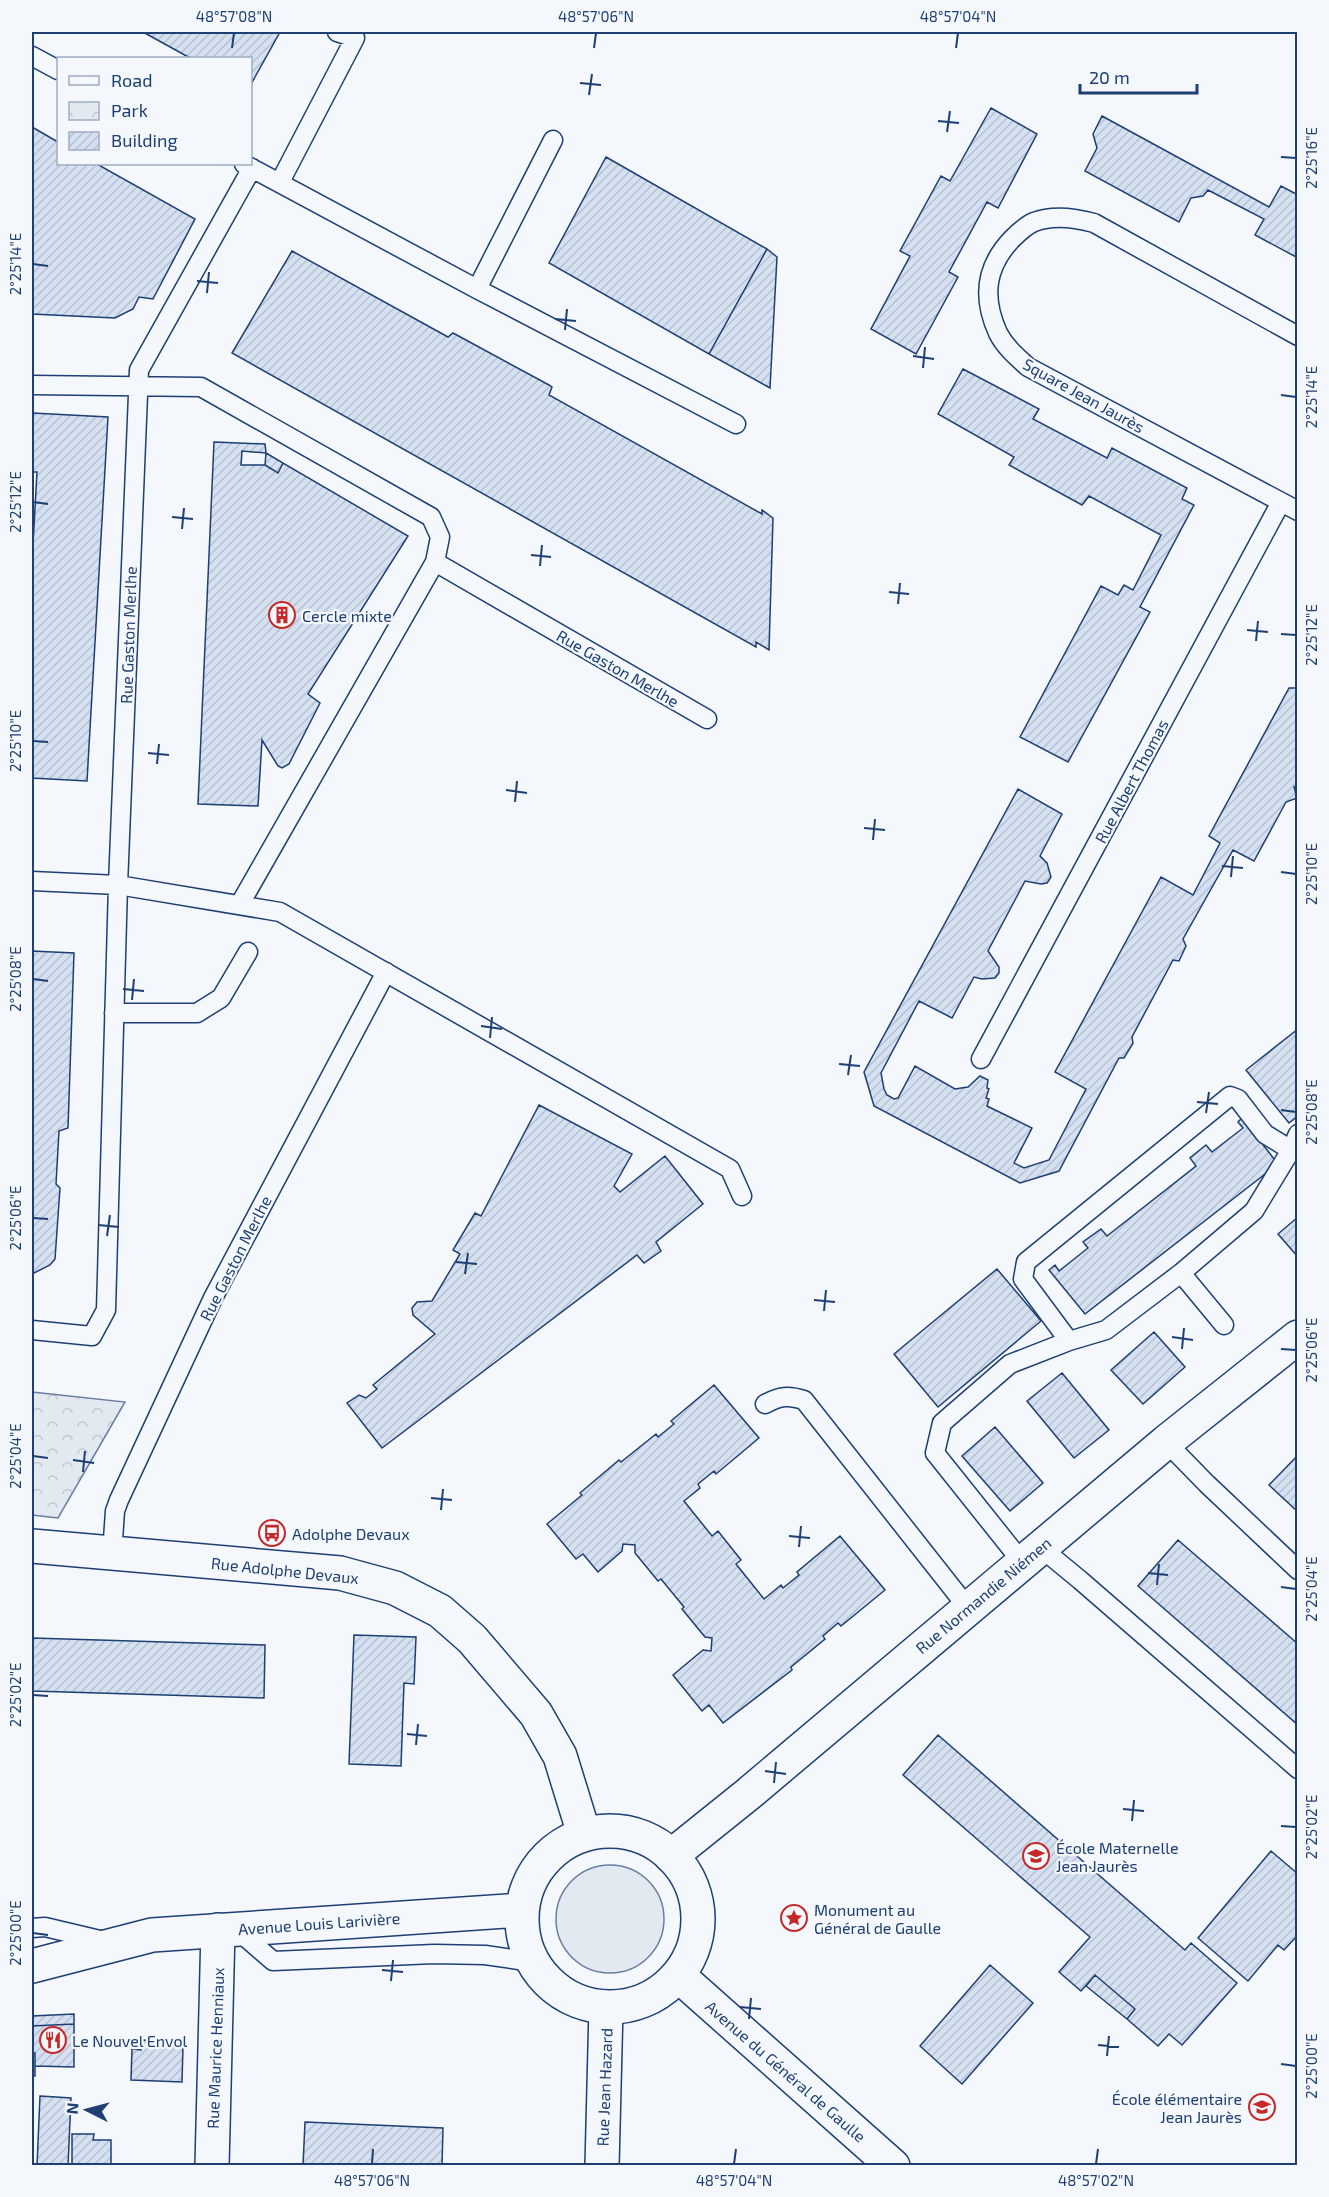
<svg xmlns="http://www.w3.org/2000/svg" width="1329" height="2197" viewBox="0 0 1329 2197" font-family="'Exo 2',sans-serif">
	<style>
		.grass { fill: #e3e9f0; stroke: #687fa3; stroke-width: 1.5 }
		.park { fill: url(#park-crowns); stroke: #687fa3; stroke-width: 1.5 }
		.building { fill: url(#building-hatch); stroke: #1d3f73; stroke-width: 1.5 }
		.lines { fill: none; stroke-linecap: round; stroke-linejoin: round }
		.service-casing { stroke: #1d3f73; stroke-width: 21 }
		.minor-casing { stroke: #1d3f73; stroke-width: 36 }
		.primary-casing { stroke: #1d3f73; stroke-width: 36 }
		.service { stroke: #f4f7fb; stroke-width: 18 }
		.minor { stroke: #f4f7fb; stroke-width: 33 }
		.primary { stroke: #f4f7fb; stroke-width: 33 }
		.ticks { fill: none; stroke: #1d3f73; stroke-width: 2 }
		.labels { text-anchor: middle; dominant-baseline: central; stroke-width: 4.5; stroke-linejoin: round; paint-order: stroke }
		.street-label { font-size: 16px; fill: #1d3f73; stroke: #f4f7fb }
		.poi-label { font-size: 16px; fill: #1d3f73; stroke: #f4f7fb; text-anchor: start }
		.neatline { fill: none; stroke: #1d3f73; stroke-width: 2 }
		.ticks-label { font-size: 15px; text-anchor: middle; fill: #1d3f73 }
	</style>
	<defs>
		<pattern id="park-crowns" width="20" height="18" patternUnits="userSpaceOnUse" patternTransform="scale(1.5)"><rect width="20" height="18" fill="#e3e9f0"/><path d="M2 6a3 3 0 1 1 6 0M12 15a3 3 0 1 1 6 0" fill="none" stroke="#c2c9d1"/></pattern>
		<pattern id="building-hatch" width="6" height="6" patternUnits="userSpaceOnUse" patternTransform="scale(1.5)"><rect width="6" height="6" fill="#d5e0f0"/><path d="M-1 1l2-2M0 6l6-6M5 7l2-2" fill="none" stroke="#b6c1d1"/></pattern>
	</defs>
	<rect width="100%" height="100%" fill="#f4f7fb"/>
	<!-- grass -->
	<path class="grass" d="M556 1919a54 54 0 1 1 108 0a54 54 0 1 1-108 0Z"/>
	<!-- park -->
	<path class="park" d="M32,1392l93,10 -67,116 -26,-3z"/>
	<!-- building -->
	<path class="building" d="M143,32h137l-30,54v-28h-60z
		M991,108l46,26 -39,74 -11,-6 -38,70 9,5 -42,77 -45,-25 39,-73 -10,-5 41,-75 9,5z
		M1102,116l167,91 12,-21 17,9v63l-43,-23 9,-16 -56,-29 -5,6 -12,2 -12,24 -94,-51 12,-23 -4,-14z
		M32,127l26,15v22h39l98,55 -42,80 -14,-2 -6,12 -18,9 -83,-4z
		M606,157l161,92 -58,105 -160,-91z
		M767,249l10,8 -7,131 -61,-34z
		M292,251l156,86 5,-4 96,52 3,2 -3,8 213,119v-4l11,8 -4,132 -13,-8v5l-524,-294z
		M963,369l76,40 -6,10 74,39 5,-10 75,40 -5,11 12,6 -54,102 10,5 -82,150 -48,-25 81,-151 17,9 6,-10 9,5 28,-55 -72,-39 -7,9 -73,-40 5,-8 -76,-43z
		M32,413l76,4 -21,364 -55,-3v-215l5,-91h-5z
		M214,442l51,2 1,9 -24,-2 -1,14h24l13,8 5,-10 125,73 -100,158 12,9 -31,61 -7,4 -4,-2 -16,-26 -4,66 -60,-2z
		M266,453l17,10 -5,10 -13,-8z
		M1298,685v100l-4,2 3,11 -11,4 -32,59 -21,-11 -50,89 3,7 -7,15 -6,-1 -41,77 1,6 -9,15h-5l-60,113 -39,12 -146,-77 -10,-34 154,-283 44,25 -22,42 7,7 4,14 -4,6 -6,1 -16,-3 -37,70 11,16v6l-4,5 -13,1 -8,-2 -22,41 -33,-17 -38,72 3,16 3,6 7,4 4,-1 17,-32 40,23 13,-2 12,-11 8,4 -1,8 2,1 -3,9 3,1 -2,7 45,22 -18,35 10,5 25,-8 37,-71 -31,-17 106,-195 32,18 27,-52 -11,-7 80,-148h7z
		M32,951l42,2 -6,175 -9,3 -3,53 4,4 -5,71 -5,6 -18,9v2z
		M1298,1029v87l-9,7 -43,-53z
		M539,1105l93,49 -18,32 6,6 45,-36 38,48 -47,38 5,9 -17,12 -7,-8 -255,193 -35,-45 12,-8 7,3 11,-9 -4,-4 62,-51 -22,-19 -1,-7 5,-6 15,-1 28,-47 -7,-4 22,-37 6,3z
		M1242,1118l36,46 -193,150 -36,-44 6,-5 4,6 29,-23 -5,-6 18,-13 6,7 89,-70 -6,-8 16,-13 6,7 31,-24 -5,-6z
		M1298,1217v40l-20,-23z
		M997,1269l44,52 -103,86 -44,-53z
		M1154,1332l31,35 -42,37 -32,-34z
		M1062,1373l47,57 -35,28 -47,-57z
		M714,1385l45,53 -43,36 -2,-3 -16,13 2,4 -16,13 28,35 6,-5 23,29 -5,4 28,35 17,-14 2,3 16,-13 -2,-3 43,-36 45,54 -44,36 -3,-3 -15,13 2,3 -34,28 1,3 -69,53 -14,-18 -7,6 -29,-36 30,-25 8,1 1,-13 -7,-1 -23,-28 2,-2 -23,-28 -3,2 -23,-28v-8l-12,-1 -1,7 -24,21 -15,-18 -7,5 -29,-35 35,-29 -2,-2 39,-33 2,2 35,-28 2,3 16,-13 -3,-3z
		M995,1427l48,56 -33,28 -48,-55z
		M1298,1455v57l-29,-27z
		M1178,1540l120,104v81l-160,-139z
		M354,1635l62,2 -2,47 -10,-1 -3,83 -52,-2z
		M32,1638l233,7 -1,53 -232,-7z
		M938,1735l247,215 6,-7 46,40 -55,62 -13,-11 -11,12 -31,-27 8,-10 -40,-34 -14,16 -22,-19 31,-35 -187,-162z
		M1271,1851l27,23v61l-14,15 -6,-5 -30,36 -50,-43z
		M990,1965l43,38 -71,81 -42,-38z
		M1095,1975l40,34 -8,10 -41,-33z
		M74,2014v10l-42,2v-10z
		M74,2024v43l-39,-1v-13h-3v-27z
		M142,2040l26,1v5h15l-1,36 -51,-2 1,-31 9,1z
		M32,2053h3v23h-3z
		M40,2096l31,2 -3,68h-31z
		M305,2122l138,6 -1,38h-139z
		M72,2134h22l-1,6h18v26h-39z"/>
	<g class="lines">
		<defs>
			<path id="service" d="M32,56l26,14
				M244,164l233,125 259,135
				M280,182l75,-144 -18,-6
				M477,289l76,-149
				M1298,336l-204,-113c-18,-5 -42,-8 -60,-1 -7,3 -16,11 -22,17 -27,28 -30,59 -14,94 7,14 19,24 30,34l270,144
				M32,385l169,2 230,130 9,20 -5,25 -195,342
				M435,562l272,157
				M32,881l86,4 162,27 450,257 12,27
				M114,1013h83l24,-15 27,-46
				M981,1059l300,-557
				M1181,1273l43,52
				M32,1330l60,6 14,-26 12,-425 21,-515 113,-202
				M1069,1341l-46,-62 3,-17 204,-166 8,3 27,35 26,16
				M765,1404c15,-8 23,-9 39,-4l164,208
				M1166,1442l41,42 91,86
				M1040,1547l40,33 218,189
				M112,1554l3,-43 4,-11 94,-202 173,-326
				M1022,1562l-87,-109 7,-30 68,-59 59,-23 37,-11 75,-57 73,-62 37,-61 7,-16
				M32,1928l13,-1 59,14
				M236,1929l37,32 161,-7 51,1 47,7"/>
			<path id="minor" d="M32,1546l308,27 55,15 45,23 32,28 64,75 24,42 24,78
				M671,1856l76,-61 419,-353 132,-105
				M212,2166l6,-236
				M602,2166l4,-158"/>
			<path id="primary" d="M522 1919a88 88 0 1 1 176 0a88 88 0 1 1-176 0Z
				M32,1966l120,-31 370,-25
				M679,1976l214,190"/>
		</defs>
		<!-- service casing -->
		<use href="#service" class="service-casing"/>
		<!-- minor casing -->
		<use href="#minor" class="minor-casing"/>
		<!-- primary casing -->
		<use href="#primary" class="primary-casing"/>
		<!-- service -->
		<use href="#service" class="service"/>
		<!-- minor -->
		<use href="#minor" class="minor"/>
		<!-- primary -->
		<use href="#primary" class="primary"/>
	</g>
	<!-- ticks -->
	<path class="ticks" d="M232,48l2,-15M594,48l2,-15M956,48l2,-15M580,83l21,2M589,95l3,-21M938,121l21,2M947,132l3,-21M1281,157l15,1M33,264l15,2M197,281l21,2M207,293l2,-21M555,319l21,2M565,330l2,-21M913,356l21,3M923,368l2,-21M1281,395l15,2M33,502l15,2M172,517l21,2M182,529l2,-21M531,555l20,2M540,566l2,-21M889,592l20,2M898,604l2,-21M1247,630l21,2M1281,634l15,1M1256,641l2,-20M33,741l15,1M148,753l21,2M157,764l2,-20M506,790l21,3M515,802l2,-21M864,828l21,2M873,840l2,-21M1222,866l21,2M1281,872l15,2M1231,877l2,-21M33,979l15,2M123,989l21,2M132,1000l2,-21M481,1026l21,3M490,1038l2,-21M839,1064l21,2M848,1075l3,-20M1197,1102l21,2M1281,1110l15,2M1206,1113l3,-21M33,1218l15,1M98,1225l21,2M107,1236l3,-21M456,1262l21,2M465,1274l3,-21M814,1300l21,2M824,1311l2,-21M1172,1337l21,3M1182,1349l2,-21M1281,1349l15,1M33,1456l15,2M73,1460l21,3M83,1472l2,-21M431,1498l21,2M441,1510l2,-21M789,1536l21,2M799,1547l2,-21M1148,1573l20,2M1157,1585l2,-21M1281,1587l15,2M33,1695l15,1M407,1734l20,2M416,1745l2,-21M765,1771l21,3M774,1783l2,-21M1123,1809l21,2M1132,1821l2,-21M1281,1826l15,1M33,1933l15,2M382,1970l21,2M391,1981l2,-21M740,2007l21,2M749,2019l2,-21M1098,2045l21,2M1107,2056l2,-20M1281,2064l15,2M372,2164l1,-15M734,2164l2,-15M1096,2164l2,-15"/>
	<!-- icons -->
	<defs>
		<symbol id="building-ring" viewBox="-11 -11 22 22"><circle r="9.5" fill="#f4f7fb" stroke="#c62828" stroke-width="1.5"/><path d="M-4-6H4V6H1V3H-1V6H-4ZM-2.5-4.3h1.7v1.8h-1.7ZM.8-4.3h1.7v1.8H.8ZM-2.5-1h1.7V.8h-1.7ZM.8-1h1.7V.8H.8Z" fill="#c62828"/></symbol>
		<symbol id="bus-ring" viewBox="-11 -11 22 22"><circle r="9.5" fill="#f4f7fb" stroke="#c62828" stroke-width="1.5"/><path d="M-5-6H5V4H4V6H2V4H-2V6H-4V4H-5ZM-3.5-4V0h7V-4ZM-3.5 1.2v1.5H-2V1.2ZM2 1.2v1.5H3.5V1.2Z" fill="#c62828"/></symbol>
		<symbol id="school-ring" viewBox="-11 -11 22 22"><circle r="9.5" fill="#f4f7fb" stroke="#c62828" stroke-width="1.5"/><path d="M0-5L7-2L0 1L-7-2ZM-4 1L0 2.5L4 1V4Q0 6-4 4Z" fill="#c62828"/></symbol>
		<symbol id="sight-ring" viewBox="-11 -11 22 22"><circle r="9.5" fill="#f4f7fb" stroke="#c62828" stroke-width="1.5"/><path d="M0-6L1.8-2.2L6-1.7L2.9 1.2L3.7 5.4L0 3.3L-3.7 5.4L-2.9 1.2L-6-1.7L-1.8-2.2Z" fill="#c62828"/></symbol>
		<symbol id="restaurant-ring" viewBox="-11 -11 22 22"><circle r="9.5" fill="#f4f7fb" stroke="#c62828" stroke-width="1.5"/><path d="M-5-6h1v4h1v-4h1v4h1v-4h1v5L-1.5 .5V6h-2V.5L-5-1ZM5-6V6H3V1.5H1.5Q1.5-4 5-6Z" fill="#c62828"/></symbol>
	</defs>
	<g fill-rule="evenodd">
		<use href="#building-ring" x="267" y="600" width="30" height="30"/>
		<use href="#bus-ring" x="257" y="1518" width="30" height="30"/>
		<use href="#school-ring" x="1021" y="1841" width="30" height="30"/>
		<use href="#sight-ring" x="779" y="1903" width="30" height="30"/>
		<use href="#restaurant-ring" x="38" y="2025" width="30" height="30"/>
		<use href="#school-ring" x="1247" y="2092" width="30" height="30"/>
	</g>
	<g class="labels">
		<!-- street labels -->
		<g class="street-label">
			<text transform="translate(1084 395) rotate(29)">Square Jean Jaurès</text>
			<text transform="translate(128 635) rotate(-88)">Rue Gaston Merlhe</text>
			<text transform="translate(618 668) rotate(30)">Rue Gaston Merlhe</text>
			<text transform="translate(1131 781) rotate(-62)">Rue Albert Thomas</text>
			<text transform="translate(235 1258) rotate(-63)">Rue Gaston Merlhe</text>
			<text transform="translate(285 1570) rotate(6)">Rue Adolphe Devaux</text>
			<text transform="translate(983 1595) rotate(-40)">Rue Normandie Niémen</text>
			<text transform="translate(319 1923) rotate(-4)">Avenue Louis Larivière</text>
			<text transform="translate(215 2048) rotate(-88)">Rue Maurice Henniaux</text>
			<text transform="translate(786 2071) rotate(41)">Avenue du Général de Gaulle</text>
			<text transform="translate(604 2087) rotate(-88)">Rue Jean Hazard</text>
		</g>
		<!-- poi labels -->
		<g class="poi-label">
			<text x="302" y="615">Cercle mixte</text>
			<text x="292" y="1533">Adolphe Devaux</text>
			<text x="1056" y="1847">École Maternelle<tspan x="1056" dy="18">Jean Jaurès</tspan></text>
			<text x="814" y="1909">Monument au<tspan x="814" dy="18">Général de Gaulle</tspan></text>
			<text x="72" y="2040">Le Nouvel Envol</text>
			<text x="1242" y="2098" text-anchor="end">École élémentaire<tspan x="1242" dy="18">Jean Jaurès</tspan></text>
		</g>
	</g>
	<!-- border -->
	<rect width="1329" height="2197" fill="none" stroke="#f4f7fb" stroke-width="66"/>
	<!-- legend -->
	<rect x="57" y="57" width="195" height="108" fill="#f4f7fb" stroke="#9eadc5" stroke-width="1.5"/>
	<rect x="69" y="76" width="30" height="9" fill="#f4f7fb" stroke="#9eadc5" stroke-width="1.5"/>
	<text x="111" y="87" font-size="18" fill="#1d3f73">Road</text>
	<rect x="69" y="102" width="30" height="18" fill="url(#park-crowns)" stroke="#9eadc5" stroke-width="1.5"/>
	<text x="111" y="117" font-size="18" fill="#1d3f73">Park</text>
	<rect x="69" y="132" width="30" height="18" fill="url(#building-hatch)" stroke="#9eadc5" stroke-width="1.5"/>
	<text x="111" y="147" font-size="18" fill="#1d3f73">Building</text>
	<!-- north arrow -->
	<g transform="translate(87 2110) rotate(276)" stroke="#f4f7fb" stroke-width="4.5" paint-order="stroke">
	<path d="M0-4.5L10 22L0 15L-10 22Z" fill="#1d3f73"/>
	<text y="-9" font-size="16" font-weight="bold" text-anchor="middle" fill="#1d3f73">N</text>
	</g>
	<!-- scale -->
	<path d="M1080 84v9h117v-9" fill="none" stroke="#1d3f73" stroke-width="3"/>
	<text x="1089" y="84" font-size="18" fill="#1d3f73" stroke="#f4f7fb" stroke-width="4.5" paint-order="stroke">20 m</text>
	<rect x="33" y="33" width="1263" height="2131" class="neatline"/>
	<g class="ticks-label">
		<text x="234" y="22">48°57'08"N</text>
		<text x="596" y="22">48°57'06"N</text>
		<text x="958" y="22">48°57'04"N</text>
		<text transform="translate(1312 158) rotate(-90)" y="5">2°25'16"E</text>
		<text transform="translate(16 264) rotate(-90)" y="5">2°25'14"E</text>
		<text transform="translate(1312 397) rotate(-90)" y="5">2°25'14"E</text>
		<text transform="translate(16 502) rotate(-90)" y="5">2°25'12"E</text>
		<text transform="translate(1312 635) rotate(-90)" y="5">2°25'12"E</text>
		<text transform="translate(16 741) rotate(-90)" y="5">2°25'10"E</text>
		<text transform="translate(1312 874) rotate(-90)" y="5">2°25'10"E</text>
		<text transform="translate(16 979) rotate(-90)" y="5">2°25'08"E</text>
		<text transform="translate(1312 1112) rotate(-90)" y="5">2°25'08"E</text>
		<text transform="translate(16 1218) rotate(-90)" y="5">2°25'06"E</text>
		<text transform="translate(1312 1350) rotate(-90)" y="5">2°25'06"E</text>
		<text transform="translate(16 1456) rotate(-90)" y="5">2°25'04"E</text>
		<text transform="translate(1312 1589) rotate(-90)" y="5">2°25'04"E</text>
		<text transform="translate(16 1695) rotate(-90)" y="5">2°25'02"E</text>
		<text transform="translate(1312 1827) rotate(-90)" y="5">2°25'02"E</text>
		<text transform="translate(16 1933) rotate(-90)" y="5">2°25'00"E</text>
		<text transform="translate(1312 2066) rotate(-90)" y="5">2°25'00"E</text>
		<text x="372" y="2186">48°57'06"N</text>
		<text x="734" y="2186">48°57'04"N</text>
		<text x="1096" y="2186">48°57'02"N</text>
	</g>
</svg>
